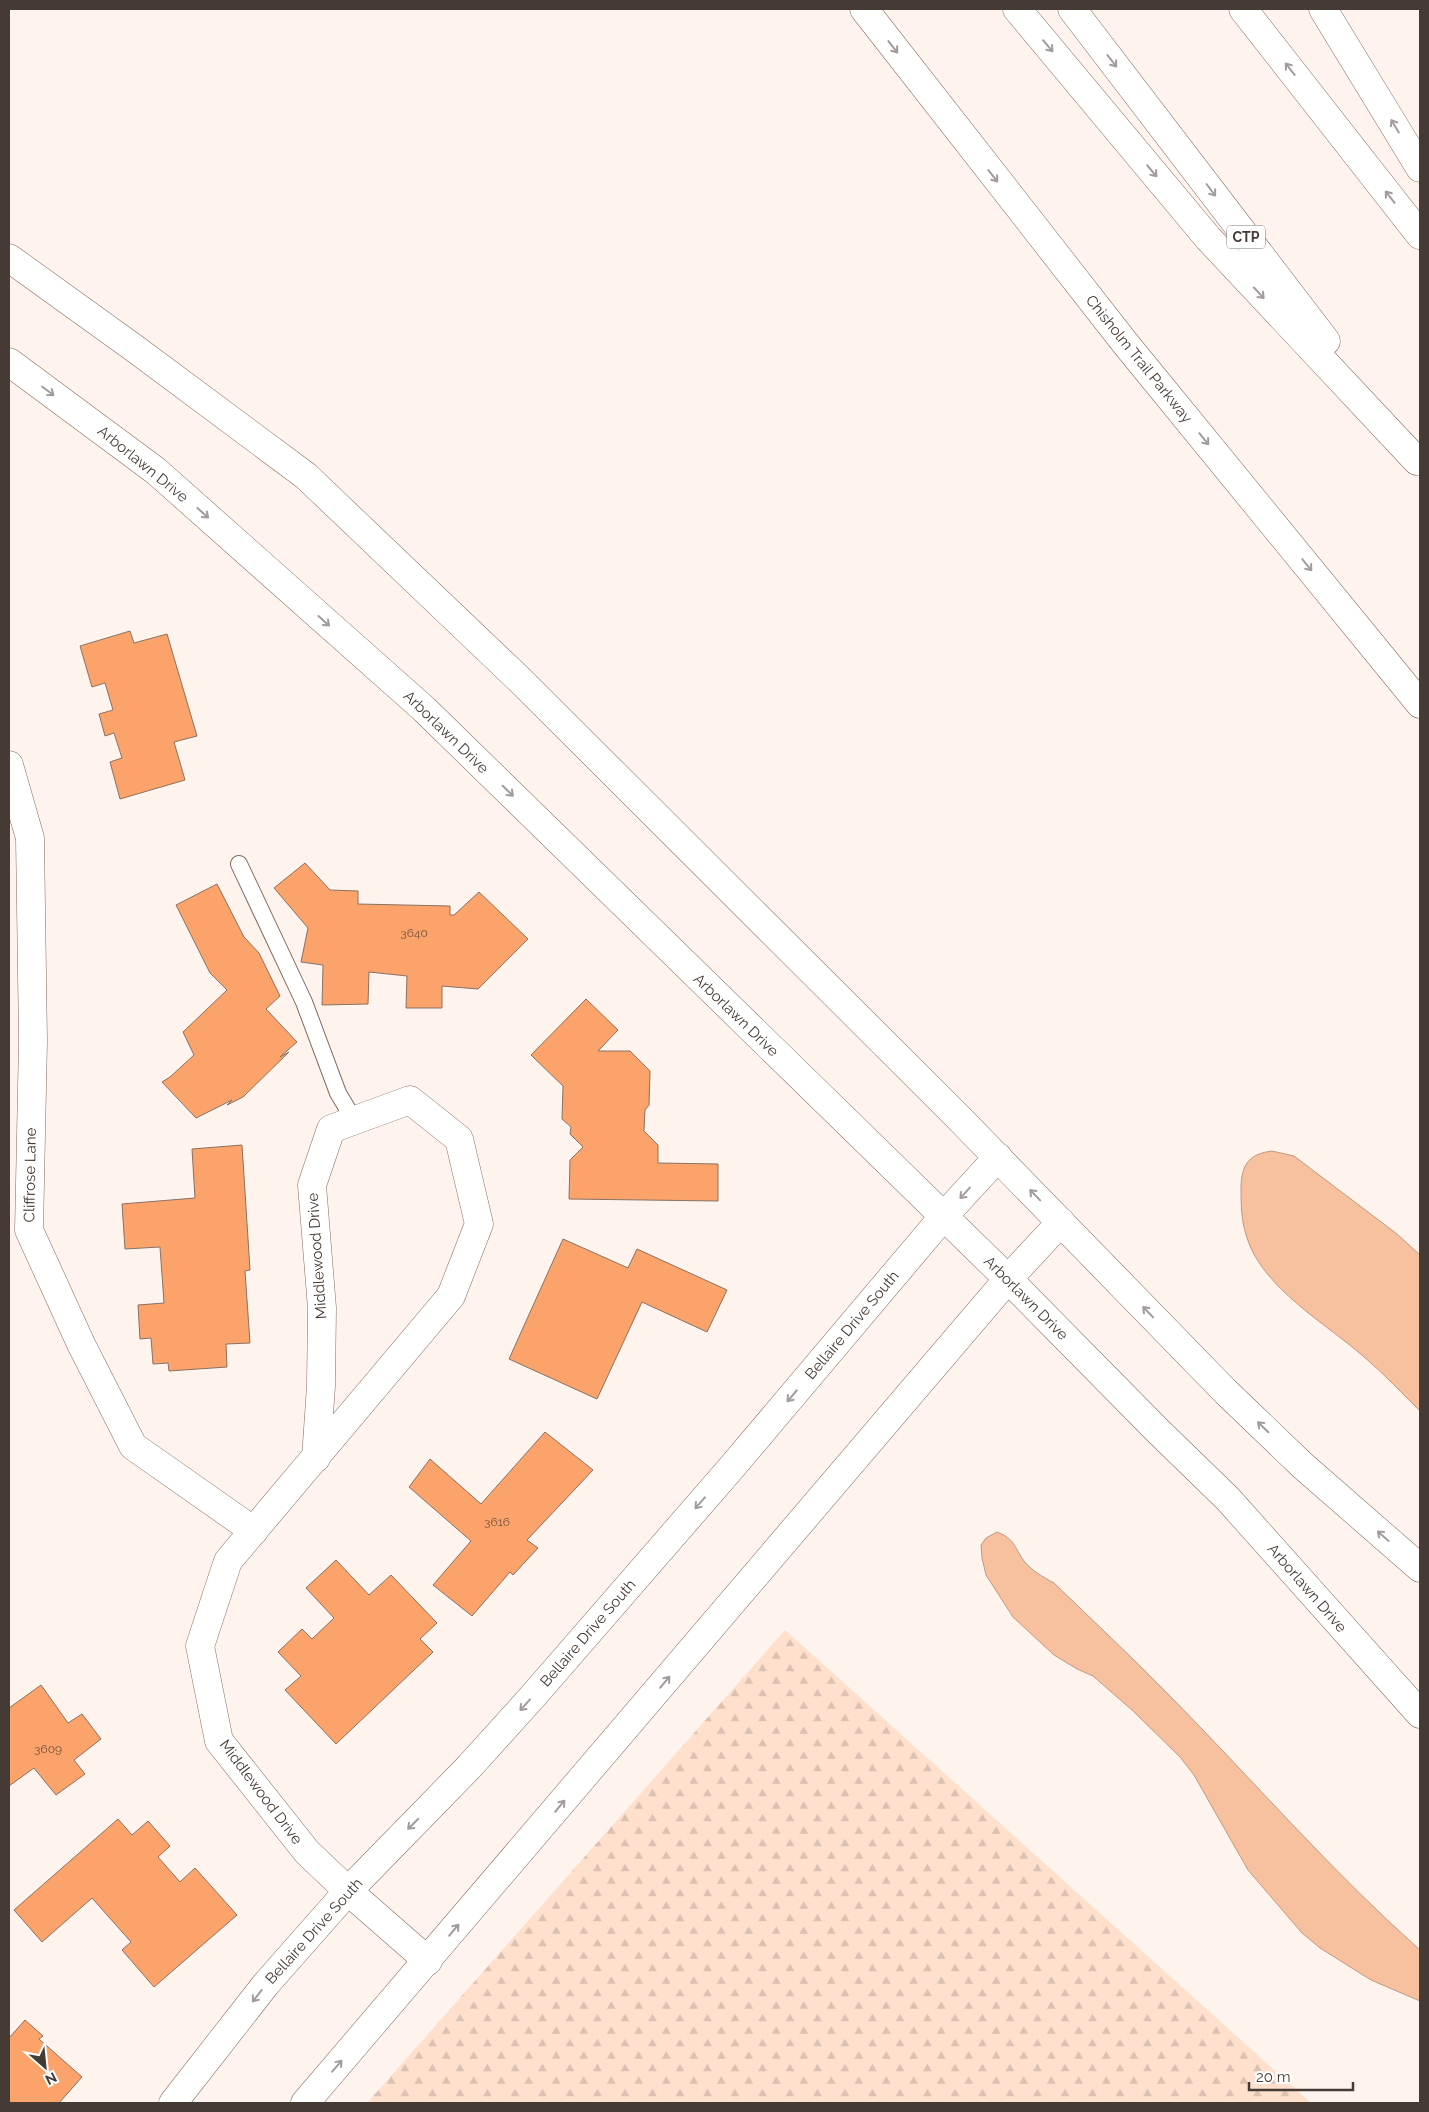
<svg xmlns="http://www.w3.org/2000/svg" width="1429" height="2112" viewBox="0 0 1429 2112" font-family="Raleway,sans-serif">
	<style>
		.forest { fill: url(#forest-firs) }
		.water { fill: #f7c1a0; stroke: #c29880 }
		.building { fill: #fba36a; stroke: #897163 }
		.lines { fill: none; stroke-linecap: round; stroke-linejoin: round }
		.lane-casing { stroke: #826b5d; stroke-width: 18 }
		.street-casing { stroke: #826b5d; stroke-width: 29 }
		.secondary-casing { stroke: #826b5d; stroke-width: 29 }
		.highway-casing { stroke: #826b5d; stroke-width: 29 }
		.lane { stroke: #fff; stroke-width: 16 }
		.street { stroke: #fff; stroke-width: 28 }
		.secondary { stroke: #fff; stroke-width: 28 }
		.highway { stroke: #fff; stroke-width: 28 }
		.oneway { stroke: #a29c9a }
		.labels { text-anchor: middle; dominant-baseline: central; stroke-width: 4; stroke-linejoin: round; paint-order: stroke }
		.number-label { font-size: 12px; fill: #725442 }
		.shield { fill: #fff; stroke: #7d7571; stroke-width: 1 }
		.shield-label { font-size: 14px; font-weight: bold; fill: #453a34 }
		.street-label { font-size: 15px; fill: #453a34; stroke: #fff }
	</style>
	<defs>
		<pattern id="forest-firs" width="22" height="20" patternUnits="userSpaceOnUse" patternTransform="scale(1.25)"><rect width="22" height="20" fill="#fee0cd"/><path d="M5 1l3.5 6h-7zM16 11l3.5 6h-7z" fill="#dbc1b1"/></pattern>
	</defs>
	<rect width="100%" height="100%" fill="#fff4ed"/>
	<!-- forest -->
	<path class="forest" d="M785,1630l526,473h-944z"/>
	<!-- water -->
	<path class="water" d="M1272,1151l22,5 103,78 23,21v156c-18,-18 -37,-38 -57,-55 -38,-33 -100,-68 -116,-118 -6,-17 -6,-35 -6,-52 1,-23 9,-32 31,-35z
		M997,1532c18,7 17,15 27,29 8,10 19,16 30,22 38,37 77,73 114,111 84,85 163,177 252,256v51l-49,-21 -51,-32 -18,-15 -54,-63 -54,-95 -14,-18 -48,-47 -39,-34 -16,-7 -23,-14 -41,-38 -27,-42 -4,-17 -1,-13 5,-7z"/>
	<!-- building -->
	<path class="building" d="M130,631l4,12 33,-9 30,102 -23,6 11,38 -65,19 -10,-37 12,-4 -8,-25 -9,3 -6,-22 14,-4 -8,-27 -13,4 -12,-41z
		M305,863l25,27 28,1v13l92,2v9h4l25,-23 49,47 -50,50 -36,-3v22h-36l1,-32 -38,-4 -1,32 -46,1 1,-40 -22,-3 7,-34 -34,-40z
		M217,884l27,53 15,16 21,43 -14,13 31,33 -17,15 9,-5 -46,45 -16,8 5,-5 -36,18 -34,-36 8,-5 24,-22 -11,-23 44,-42 -17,-17 -34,-68z
		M586,999l32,31 -20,21h32l20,20 -1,34 -4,5 -1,21 14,14v18l60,1v37l-149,-2 1,-39 13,-13 -13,-13 1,-7 -9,-8 1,-33 -32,-31z
		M242,1145l8,125 -5,1 5,72 -24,1 1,23 -58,4 -1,-8 -15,1 -2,-26 -11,1 -2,-34 26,-2 -4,-56 -35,2 -3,-45 73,-6 -3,-49z
		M563,1239l65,29 9,-19 90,41 -20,42 -65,-30 -45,97 -88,-40z
		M545,1432l48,38 -66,70 11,8 -25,27 -3,-3 -38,44 -39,-31 38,-44 -62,-54 21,-28 51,45z
		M336,1560l33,35 22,-20 46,48 -17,16 13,13 -97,92 -51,-54 16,-14 -23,-24 24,-23 10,10 22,-21 -28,-30z
		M41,1685l27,38 14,-9 19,25 -27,21 11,14 -29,21 -22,-27 -25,18v-78z
		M118,1819l14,16 16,-14 22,25 -12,11 22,25 15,-14 42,47 -83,72 -32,-37 9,-8 -39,-44 -50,44 -28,-32z
		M25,2020l18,16 -4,3 43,38 -23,26h-50v-65z"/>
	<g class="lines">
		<defs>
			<path id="lane" d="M239,864l65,138 34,91 16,27"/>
			<path id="street" d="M9,765l21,73 3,203 -4,189 52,114 52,102 121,85
				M316,1458l5,-72 1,-78 -10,-123 19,-56 79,-29 49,39 20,85 -28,72 -223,265 -28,85 19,95 88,111 41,39 80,70"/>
			<path id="secondary" d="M864,9l261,334 295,361
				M9,258l125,90 172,128 216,206 435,434 269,276 76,73 118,103
				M9,362l147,109 268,238 584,570 150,152 70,68 192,215
				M173,2103l93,-119 82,-93 121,-124 65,-72 198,-228 211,-250 55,-60
				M305,2103l703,-824 53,-57"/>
			<path id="highway" d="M1017,9l191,229 209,223
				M1072,9l254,332
				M1243,9l177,226
				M1323,9l97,159"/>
		</defs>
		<!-- lane casing -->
		<use href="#lane" class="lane-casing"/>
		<!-- street casing -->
		<use href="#street" class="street-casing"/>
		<!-- secondary casing -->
		<use href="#secondary" class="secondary-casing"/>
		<!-- highway casing -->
		<use href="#highway" class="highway-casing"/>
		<!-- lane -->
		<use href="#lane" class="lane"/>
		<!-- street -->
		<use href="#street" class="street"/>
		<!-- secondary -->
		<use href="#secondary" class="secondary"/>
		<!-- highway -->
		<use href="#highway" class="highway"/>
	</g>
	<!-- one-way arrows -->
	<defs><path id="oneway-shaft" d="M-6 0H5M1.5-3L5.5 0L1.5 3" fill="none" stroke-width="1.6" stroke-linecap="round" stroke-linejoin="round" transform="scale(1.25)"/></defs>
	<g class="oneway">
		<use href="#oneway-shaft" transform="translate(1048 46) rotate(50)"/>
		<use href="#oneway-shaft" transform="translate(893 47) rotate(52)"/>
		<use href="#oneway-shaft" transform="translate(1112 61) rotate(52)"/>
		<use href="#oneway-shaft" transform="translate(1290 69) rotate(-128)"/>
		<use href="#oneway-shaft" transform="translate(1395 126) rotate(-121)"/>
		<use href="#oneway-shaft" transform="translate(1152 171) rotate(50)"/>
		<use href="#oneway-shaft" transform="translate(993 176) rotate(52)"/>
		<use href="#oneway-shaft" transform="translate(1211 190) rotate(53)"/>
		<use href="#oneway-shaft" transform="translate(1390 197) rotate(-128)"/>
		<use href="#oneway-shaft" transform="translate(1259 293) rotate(47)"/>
		<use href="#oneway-shaft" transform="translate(48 391) rotate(37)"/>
		<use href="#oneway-shaft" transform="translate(1204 439) rotate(51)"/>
		<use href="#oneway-shaft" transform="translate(203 513) rotate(42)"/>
		<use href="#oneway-shaft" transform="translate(1307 565) rotate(51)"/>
		<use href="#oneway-shaft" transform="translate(324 621) rotate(42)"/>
		<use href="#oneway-shaft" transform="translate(508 791) rotate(44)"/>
		<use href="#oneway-shaft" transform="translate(965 1193) rotate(132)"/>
		<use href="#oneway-shaft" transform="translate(1035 1195) rotate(-134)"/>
		<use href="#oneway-shaft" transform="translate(1148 1312) rotate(-134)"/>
		<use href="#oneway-shaft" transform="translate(792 1396) rotate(130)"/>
		<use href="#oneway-shaft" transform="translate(1263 1427) rotate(-136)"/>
		<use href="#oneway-shaft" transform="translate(700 1503) rotate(131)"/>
		<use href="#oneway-shaft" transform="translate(1383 1536) rotate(-139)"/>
		<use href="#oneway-shaft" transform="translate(665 1682) rotate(-50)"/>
		<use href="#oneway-shaft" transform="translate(525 1705) rotate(132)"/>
		<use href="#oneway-shaft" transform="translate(560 1806) rotate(-50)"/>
		<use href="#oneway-shaft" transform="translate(413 1824) rotate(135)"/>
		<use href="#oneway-shaft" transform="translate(454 1930) rotate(-50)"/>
		<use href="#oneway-shaft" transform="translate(257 1996) rotate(128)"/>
		<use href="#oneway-shaft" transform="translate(337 2066) rotate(-49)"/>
	</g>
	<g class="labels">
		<!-- number labels -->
		<g class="number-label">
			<text x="414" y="933">3640</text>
			<text x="497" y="1522">3616</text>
			<text x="48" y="1749">3609</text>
		</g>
		<!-- shield labels -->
		<rect class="shield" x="1227" y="225.5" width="38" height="23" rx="4"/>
		<g class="shield-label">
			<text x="1246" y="237">CTP</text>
		</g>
		<!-- street labels -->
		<g class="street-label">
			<text transform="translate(1139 359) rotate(51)">Chisholm Trail Parkway</text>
			<text transform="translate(143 464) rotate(39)">Arborlawn Drive</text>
			<text transform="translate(446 732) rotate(44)">Arborlawn Drive</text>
			<text transform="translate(736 1015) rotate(44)">Arborlawn Drive</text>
			<text transform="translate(30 1175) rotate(-89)">Cliffrose Lane</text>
			<text transform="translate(317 1256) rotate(-94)">Middlewood Drive</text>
			<text transform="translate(1026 1298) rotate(45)">Arborlawn Drive</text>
			<text transform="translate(852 1325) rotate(-50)">Bellaire Drive South</text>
			<text transform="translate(1307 1588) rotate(49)">Arborlawn Drive</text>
			<text transform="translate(588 1633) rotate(-49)">Bellaire Drive South</text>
			<text transform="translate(261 1792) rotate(53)">Middlewood Drive</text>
			<text transform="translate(314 1931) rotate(-48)">Bellaire Drive South</text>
		</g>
	</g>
	<!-- border -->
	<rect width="1429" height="2112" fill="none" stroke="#453a34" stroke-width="20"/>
	<!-- north arrow -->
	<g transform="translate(45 2067) rotate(153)" stroke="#ffffff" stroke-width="4" paint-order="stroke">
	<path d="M0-4L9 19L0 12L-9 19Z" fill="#453a34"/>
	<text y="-8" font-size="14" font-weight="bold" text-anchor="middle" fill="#453a34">N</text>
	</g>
	<!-- scale -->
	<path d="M1249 2082v8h104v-8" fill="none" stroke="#453a34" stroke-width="2.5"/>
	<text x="1256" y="2082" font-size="15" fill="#453a34" stroke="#ffffff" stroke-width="4" paint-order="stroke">20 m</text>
</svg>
